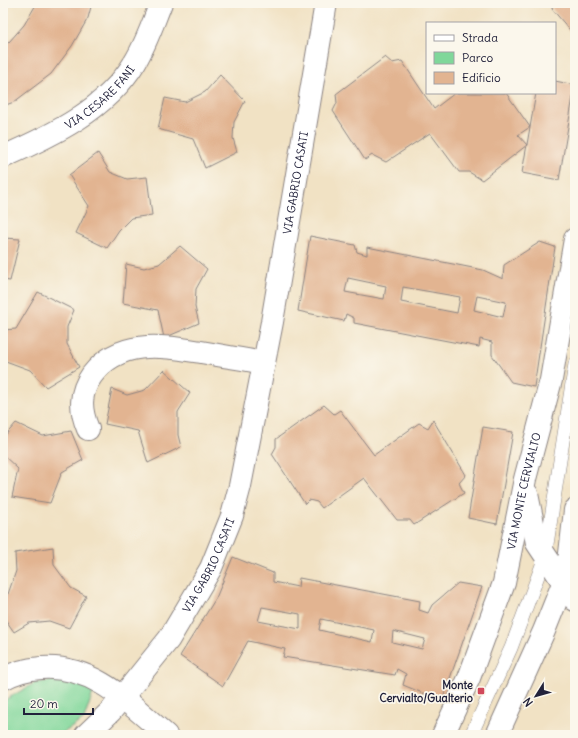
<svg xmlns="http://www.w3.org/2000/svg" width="578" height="738" viewBox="0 0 578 738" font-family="Delius,sans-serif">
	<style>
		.green { fill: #80d79a; stroke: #517c6a }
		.building { fill: #e2b491; fill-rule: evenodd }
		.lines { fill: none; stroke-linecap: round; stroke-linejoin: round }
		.service-casing { stroke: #8a8280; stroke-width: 14 }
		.minor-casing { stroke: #8a8280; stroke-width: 24 }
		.tertiary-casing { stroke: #8a8280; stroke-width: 24 }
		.service { stroke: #fff; stroke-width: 13 }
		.minor { stroke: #fff; stroke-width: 22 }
		.tertiary { stroke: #fff; stroke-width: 22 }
		.poi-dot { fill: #d1495b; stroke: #fbf7ec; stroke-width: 1.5 }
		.labels { text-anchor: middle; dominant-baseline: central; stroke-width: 3.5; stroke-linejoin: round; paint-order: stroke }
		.street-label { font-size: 11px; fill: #22223b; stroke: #fbf7ec }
		.poi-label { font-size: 11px; font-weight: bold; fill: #22223b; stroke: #fbf7ec; text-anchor: end }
	</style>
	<rect width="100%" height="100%" fill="#fbf7ec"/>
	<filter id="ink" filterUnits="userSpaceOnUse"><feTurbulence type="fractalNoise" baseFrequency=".025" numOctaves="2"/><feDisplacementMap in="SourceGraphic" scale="8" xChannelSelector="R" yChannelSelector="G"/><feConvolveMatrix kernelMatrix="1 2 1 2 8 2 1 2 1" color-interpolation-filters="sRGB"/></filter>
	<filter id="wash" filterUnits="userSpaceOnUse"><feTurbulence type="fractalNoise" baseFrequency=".012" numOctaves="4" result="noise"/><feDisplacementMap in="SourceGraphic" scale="16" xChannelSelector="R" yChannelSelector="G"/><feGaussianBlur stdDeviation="0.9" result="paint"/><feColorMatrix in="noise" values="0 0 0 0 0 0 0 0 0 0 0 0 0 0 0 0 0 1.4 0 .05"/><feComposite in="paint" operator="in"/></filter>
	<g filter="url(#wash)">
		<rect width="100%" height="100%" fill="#f1e2c4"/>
		<!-- green -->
		<path class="green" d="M69,678l25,12 -10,29 -24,16h-57v-34l32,-18z"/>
		<g id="blocks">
			<!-- building -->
			<path class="building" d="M37,3h55l-4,15 -16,28 -21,28 -37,28 -11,4v-60l6,-4 15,-17z
				M553,3h22v33l-23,-27z
				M385,57l7,6 10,-2 32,48 21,-16h51l24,34 -12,8 9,10 -45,35 -13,-8h-10l-29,-39 -44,29 -14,-7 -7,5 -32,-49 4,-8 -1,-9z
				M220,75l25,26 -11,21 -1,16 4,14 -32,16 -12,-29 -35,-10 7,-31 20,4 20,-10z
				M555,81l20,4 -16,95 -37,-7 14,-80h19z
				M98,153l12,19 17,7 20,-2 5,38 -21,3 -12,12 -12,18 -31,-15 13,-27 -20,-31z
				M310,236l45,9 2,7 10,3v-8l116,23 20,9 1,-14 36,-23 15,5 -21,140 -23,-5 -19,-27v-13l-12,-3 -1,8 -125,-24v-5l-8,-4 -2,7 -46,-10zM348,278l38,8 -2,13 -39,-7zM403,287l57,10 -3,16 -56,-11zM477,296l29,6 -3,15 -29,-7z
				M3,238l17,1 -10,42 -7,-1z
				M180,246l27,23 -11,20 -1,18 4,16 -35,15 -6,-28 -35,-7 3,-39 18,4 15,-4z
				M38,292l36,18 -7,17v17l12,23 -33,20 -16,-17 -27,-10v-30l13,-1z
				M164,370l26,23 -12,19v23l3,12 -33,16 -10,-32 -33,-7 7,-35 15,6 18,-5z
				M324,405l10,9 6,-4 34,45 45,-32 9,5 5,-8 33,55 -7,8 5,10 -50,32 -4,-5h-13l-33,-42 -42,30 -5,-6 -8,-2 -4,4 -33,-50 4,-7v-8z
				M16,423l27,13 28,-5 12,29 -21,12 -12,31 -38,-6 6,-28 -15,-14v-17z
				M483,427l30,5 -16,92 -29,-6z
				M53,547l1,18 17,23 15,8 -17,32 -20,-7 -20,2 -15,9 -11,-16v-19l5,-3 8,-23 -1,-18z
				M233,557l40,16v9l25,5 1,-9 121,23 -1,9 9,3 4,-8 26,-22 24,4 -40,114 -39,-16 3,-11 -9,-5 -2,6 -112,-18 2,-8 -37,-8 -25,45 -43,-30 36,-58zM262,607l38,7v15l-42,-8zM321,619l53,11 -2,12 -53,-12zM393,631l32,8 -3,10 -30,-7z"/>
		</g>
	</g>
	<g filter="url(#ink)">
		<use href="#blocks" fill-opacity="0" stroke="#8a8280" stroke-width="1"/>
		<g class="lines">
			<defs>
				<path id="service" d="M471,735l40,-87 34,-91 30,-193"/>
				<g id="minor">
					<path id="s1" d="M3,157c50,-22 103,-47 132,-95 11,-18 18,-39 26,-59"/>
					<path d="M88,429c-8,-19 -9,-36 4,-54 28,-37 70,-29 109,-23 21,4 42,7 63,11"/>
					<path d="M3,679c12,-7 24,-10 38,-11 52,-4 88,35 125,67"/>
					<path id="s2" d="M86,735l25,-24 58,-72 42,-71 21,-52 8,-30 32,-164 54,-319"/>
				</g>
				<g id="tertiary">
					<path d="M527,494l10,49 38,57"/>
					<path id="s3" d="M443,735l26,-57 35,-95 21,-104 26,-99 24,-141"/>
					<path d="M497,735l47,-104 24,-60 7,-61"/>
				</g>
			</defs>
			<!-- service casing -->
			<use href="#service" class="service-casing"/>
			<!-- minor casing -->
			<use href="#minor" class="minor-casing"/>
			<!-- tertiary casing -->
			<use href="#tertiary" class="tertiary-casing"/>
			<!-- service -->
			<use href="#service" class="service"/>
			<!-- minor -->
			<use href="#minor" class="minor"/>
			<!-- tertiary -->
			<use href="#tertiary" class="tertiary"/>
		</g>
	</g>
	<!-- markers -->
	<rect class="poi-dot" x="477" y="687" width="8" height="8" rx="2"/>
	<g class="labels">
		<!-- street labels -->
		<g class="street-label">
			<text stroke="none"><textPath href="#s1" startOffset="115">VIA CESARE FANI</textPath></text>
			<text stroke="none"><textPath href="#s2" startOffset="605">VIA GABRIO CASATI</textPath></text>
			<text stroke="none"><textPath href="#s3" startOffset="258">VIA MONTE CERVIALTO</textPath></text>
			<text stroke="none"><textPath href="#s2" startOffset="211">VIA GABRIO CASATI</textPath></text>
		</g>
		<!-- poi labels -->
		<g class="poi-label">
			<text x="473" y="685">Monte<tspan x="473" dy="13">Cervialto/Gualterio</tspan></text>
		</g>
	</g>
	<!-- margin -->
	<rect width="578" height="738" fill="none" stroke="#fbf7ec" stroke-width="16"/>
	<!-- legend -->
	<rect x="426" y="22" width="130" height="72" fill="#fbf7ec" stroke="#a4a2a5"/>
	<rect x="434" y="35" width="20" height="6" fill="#ffffff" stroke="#a4a2a5"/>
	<text x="462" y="42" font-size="12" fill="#22223b">Strada</text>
	<rect x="434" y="52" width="20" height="12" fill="#80d79a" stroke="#a4a2a5"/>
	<text x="462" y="62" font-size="12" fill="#22223b">Parco</text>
	<rect x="434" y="72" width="20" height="12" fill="#e2b491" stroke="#a4a2a5"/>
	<text x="462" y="82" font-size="12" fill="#22223b">Edificio</text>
	<!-- north arrow -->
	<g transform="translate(536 696) rotate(233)" stroke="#fbf7ec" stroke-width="3" paint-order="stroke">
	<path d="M0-3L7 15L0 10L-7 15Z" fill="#22223b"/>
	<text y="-6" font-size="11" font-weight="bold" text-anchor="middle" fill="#22223b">N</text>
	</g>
	<!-- scale -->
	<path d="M24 708v6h69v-6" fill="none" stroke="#22223b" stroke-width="2"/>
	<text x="30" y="708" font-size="12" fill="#22223b" stroke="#fbf7ec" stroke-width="3" paint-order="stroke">20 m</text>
</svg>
